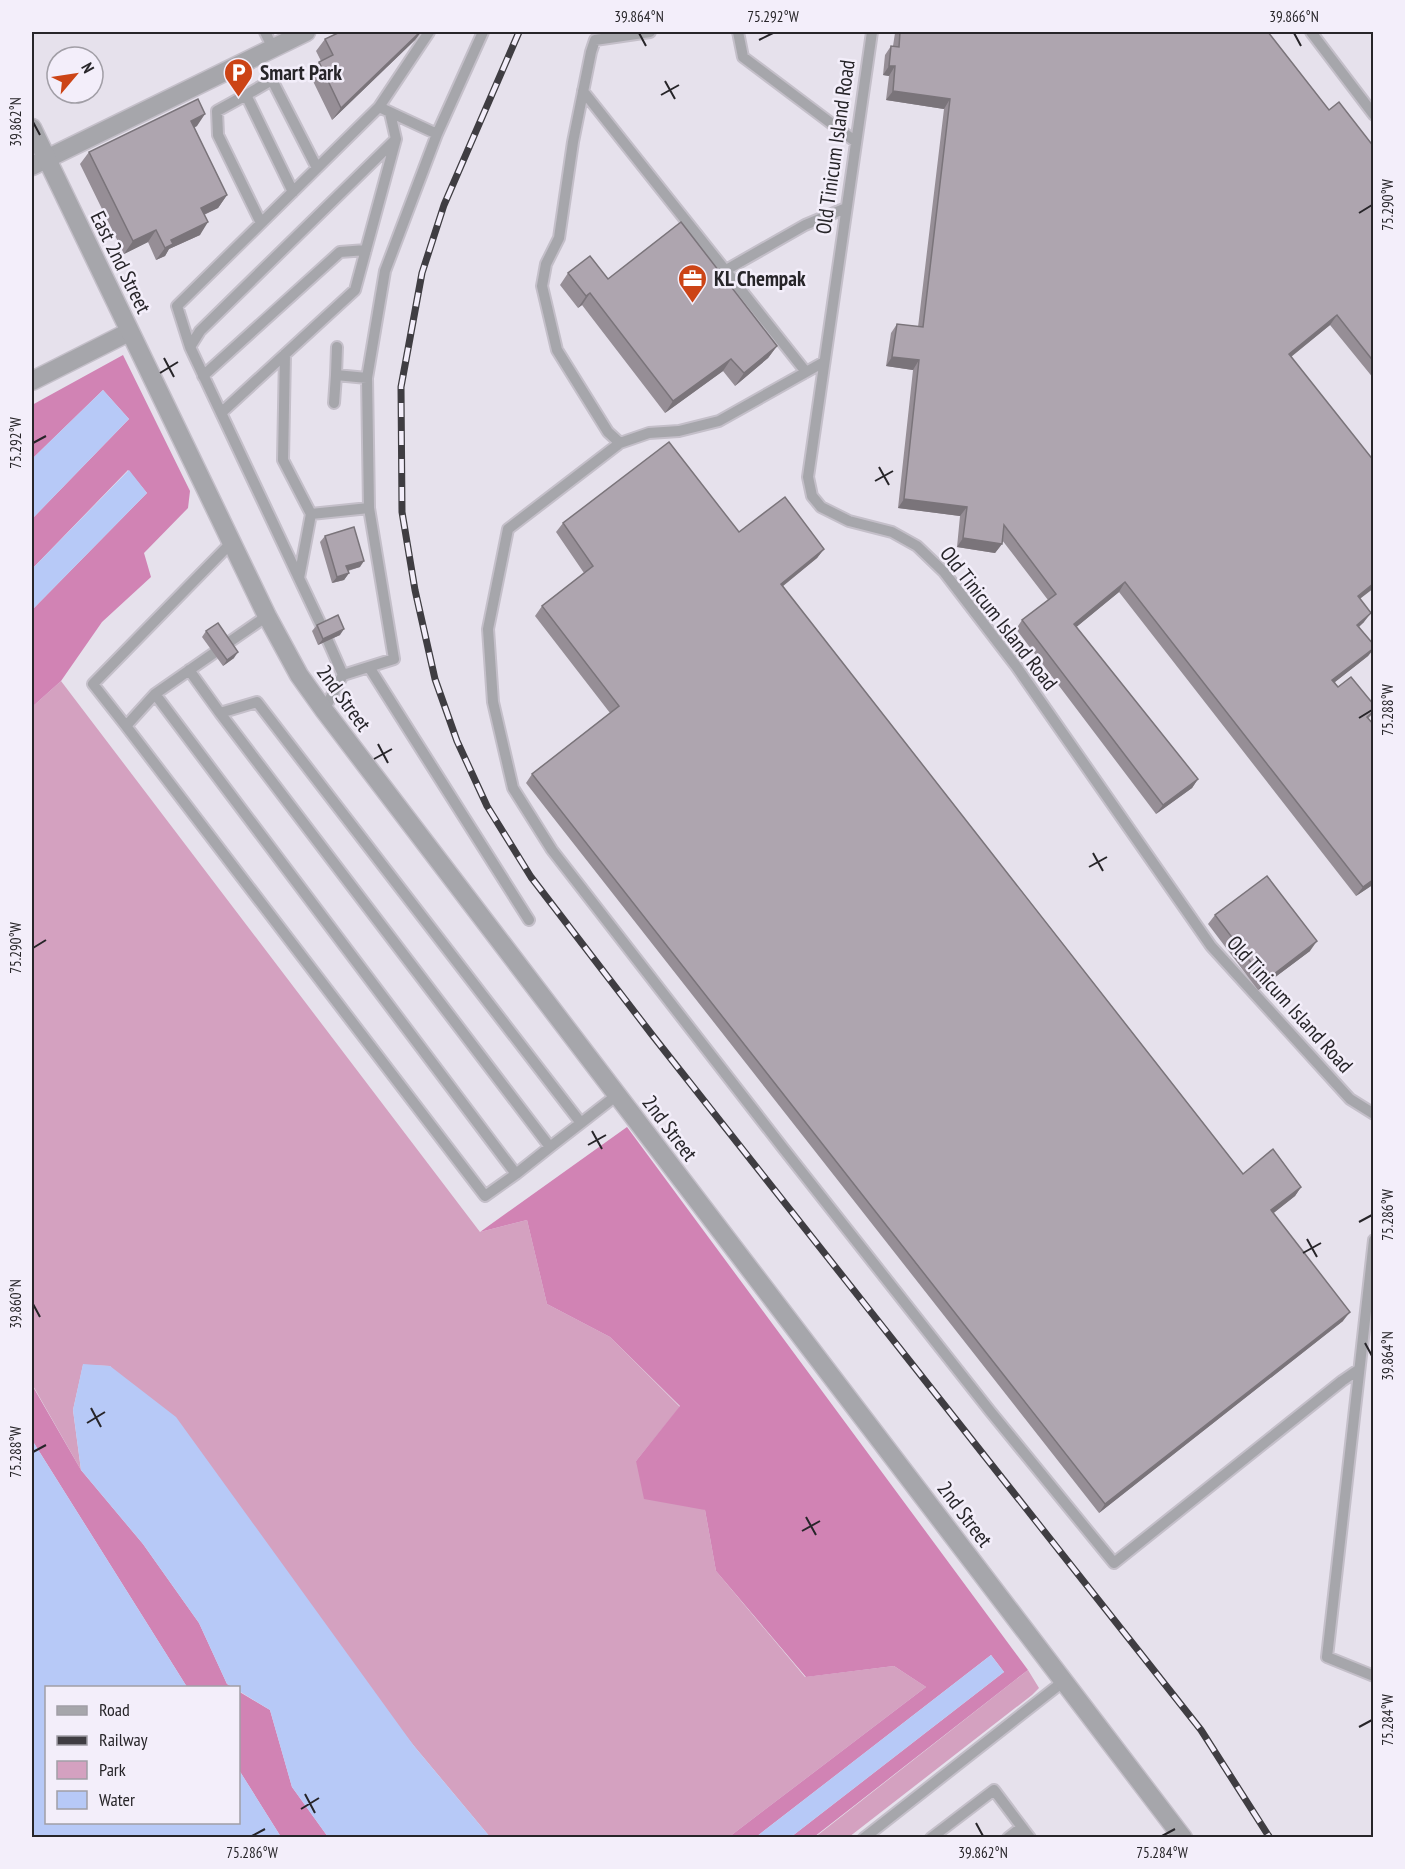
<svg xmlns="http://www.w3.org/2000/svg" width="1405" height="1869" viewBox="0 0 1405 1869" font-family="'PT Sans Narrow',sans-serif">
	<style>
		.green { fill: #d4a1c0 }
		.forest { fill: #d183b4 }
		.water { fill: #b7c9f7 }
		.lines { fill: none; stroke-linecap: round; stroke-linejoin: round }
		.service-casing { stroke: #c4bfc9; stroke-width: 14 }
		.minor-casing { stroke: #c4bfc9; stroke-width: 21 }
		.tertiary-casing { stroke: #c4bfc9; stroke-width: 21 }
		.service { stroke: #a6a6ab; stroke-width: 10 }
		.minor { stroke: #a6a6ab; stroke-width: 18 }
		.tertiary { stroke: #a6a6ab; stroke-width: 18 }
		.rail-casing { stroke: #3f3d42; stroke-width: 7 }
		.rail { stroke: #f3eefa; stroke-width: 4.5; stroke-dasharray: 14; stroke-linecap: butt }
		.wall { fill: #968e96 }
		.shaded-wall { fill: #7a747a }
		.building { fill: #aea5af; stroke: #7a747a; stroke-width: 1.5 }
		.ticks { fill: none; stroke: #272529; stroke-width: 2 }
		.labels { text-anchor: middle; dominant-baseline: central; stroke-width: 5; stroke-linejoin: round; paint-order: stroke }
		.poi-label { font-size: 21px; font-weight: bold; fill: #272529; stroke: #f3eefa; text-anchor: start }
		.street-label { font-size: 21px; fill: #272529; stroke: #f3eefa }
		.neatline { fill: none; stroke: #272529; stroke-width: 2 }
		.ticks-label { font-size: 15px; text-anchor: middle; fill: #272529 }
	</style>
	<rect width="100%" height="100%" fill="#e6e1ec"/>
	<!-- green -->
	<path class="green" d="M61,681l419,551 47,-12 20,84 63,33 70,70 -44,54 69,49 11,61 89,106 89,-11 32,21 -197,150h-239l-76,-91 -304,-380 -27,-1 -10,45 8,60 -49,-86v-677z
		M1028,1670l11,18 -7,7 -183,142 -35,1z"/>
	<!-- forest -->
	<path class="forest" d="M123,355l67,136 -2,17 -44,45 7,24 -49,45 -41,59 -29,26v-97l115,-117 -19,-23 -96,99v-50l97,-100 -26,-29 -71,69v-54z
		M627,1127l401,543 -214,167h-23l213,-165 -13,-17 -235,182h-27l197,-150 -32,-21 -88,11 -90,-106 -11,-61 -61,-11 -8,-38 44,-55 -70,-69 -63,-33 -20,-84 -47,12z
		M32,1385l49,85 62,74 56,79 28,61 6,3h-46l-155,-247z
		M238,1691l32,19 22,77 36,50h-47l-42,-67z"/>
	<!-- water -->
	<path class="water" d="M103,390l26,29 -97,100v-60z
		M129,470l18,23 -115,117v-41z
		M83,1364l27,2 66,51 238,329 76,91h-162l-36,-50 -22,-77 -31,-19 -1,-3 -5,-1 -6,-3 -28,-61 -56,-79 -62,-74 -8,-60z
		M32,1440l155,247 -141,1v134h192l1,-52 42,67h-249z
		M991,1655l13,17 -213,165h-35z"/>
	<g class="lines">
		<defs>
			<path id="service" d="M265,32l8,16
				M738,32l5,25 113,85
				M872,32l-64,445 4,19 9,11 28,14 43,11 25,14 27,26 72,94 195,280 139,153 24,15
				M1311,32l63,83
				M583,91l223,281
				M246,95l-29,16 1,24 43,88
				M379,107l50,-75
				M437,134l46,-102
				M293,192l-47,-97 26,-15 45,88
				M726,270l79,-45 41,-17
				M190,347l10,-16 194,-190
				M285,354l-2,106 28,54 -12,64
				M824,362l-105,59 -40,10 -30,2 -29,10 -112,86 -20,100 5,73 20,86 39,62 231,298 207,263 124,152 228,-182 16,-11
				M336,375l1,-28
				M203,376l137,-124 26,-2
				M334,403l2,-28 31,3
				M221,413l134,-123 41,-151 -6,-26
				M620,443l-12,-11 -51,-82 -15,-64 4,-22 13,-26 14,-96 18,-90 4,-12 55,-8
				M311,514l58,-6
				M322,627l-132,-280 -13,-41 202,-199 58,27 -52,137 -18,107 2,130 25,151 -51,16
				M225,645l42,-29
				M369,667l160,253
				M189,670l31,43 330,434 31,-24 -324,-421 -37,11
				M155,694l361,480 -31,22 -359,-470 29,-32 59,-41
				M324,710l19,-35 -15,-34
				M126,726l-33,-42 138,-141
				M581,1123l36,-28
				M516,1174l34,-27
				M1374,1240l-47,417 47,19
				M864,1838l200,-157
				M931,1838l63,-48 36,48
				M1008,1838l14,-11"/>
			<path id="minor" d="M32,166l274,-134
				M32,381l97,-49"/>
			<path id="tertiary" d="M32,128l235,488 32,59 25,35 859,1128"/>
		</defs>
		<!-- service casing -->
		<use href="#service" class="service-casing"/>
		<!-- minor casing -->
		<use href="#minor" class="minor-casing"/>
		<!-- tertiary casing -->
		<use href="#tertiary" class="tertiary-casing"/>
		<!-- service -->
		<use href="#service" class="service"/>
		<!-- minor -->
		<use href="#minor" class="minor"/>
		<!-- tertiary -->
		<use href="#tertiary" class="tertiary"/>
		<defs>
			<path id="rail" d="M519,32l-75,173 -22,68 -21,114 1,125 13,78 20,89 22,62 30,65 44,71 122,159 548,694 69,108"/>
		</defs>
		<!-- rail casing -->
		<use href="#rail" class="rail-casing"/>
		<!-- rail -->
		<use href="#rail" class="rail"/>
	</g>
	<!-- wall -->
	<path class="wall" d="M340,32h81l-6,8 -83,80 -22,-45 9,-13 2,-1 -5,-10 9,-12z
		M896,32h372l61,78 45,37v232l-44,-54 -39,32 69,241 4,24 -5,5 15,18v4l-6,7 -33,26 3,5 36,18v7l-6,7 6,6v159l-18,12 -237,-304 -43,35 122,152 -6,9 -36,26 -140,-185 6,-9 26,-20 -46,-60v4l-7,9 -38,-6 3,-31 -62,-8 15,-138 -27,-4 5,-33 6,-9 21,3 26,-218 -58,-9 3,-24 -6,-1 2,-20 6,-9h2l2,-13z
		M197,126l-3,2 33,67 -9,13 -14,7 -4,20 -31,14 -4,7 -9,4 -8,-18 -24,12 -44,-90 9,-12z
		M568,273l40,6 169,67 -9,12 -33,28 -12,-15 -58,42 -83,-108 -4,3 -18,-23z
		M563,523l176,9 85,17 -7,9 -35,29 461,587 58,13 -6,9 -22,17 70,108 -244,192 -573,-730 6,-9 78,-61 -75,-97 7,-10 42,-33 -28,-41z
		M325,536l35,31 -12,4 1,2 -5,7 -12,3 -12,-41z
		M317,625l23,10 -22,10 -6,-14z
		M206,631l28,27 -11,8 -21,-29z
		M1215,915l95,36 -52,39 -50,-66z"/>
	<!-- shaded-wall -->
	<path class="shaded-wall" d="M420,32h1l-6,8 -83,80 9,-12z
		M889,66h6l-6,10 -6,-1z
		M893,91l57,8 -6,10 -58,-9z
		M205,114l-8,12 -15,8 9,-13z
		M227,195l-9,13 -26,12 9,-12z
		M208,222l-8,13 -31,14 -4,7 -9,4 15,-20z
		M156,230l-8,12 -24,12 9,-13z
		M590,293l-8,12 -4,3 8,-12z
		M1337,315l-7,10 -48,39 7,-10z
		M777,346l-9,12 -33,28 9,-13z
		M892,357l27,3 -6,10 -27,-4z
		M731,359l-8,12 -58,42 8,-12z
		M904,499l63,8 -7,9 -62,-8z
		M963,538l39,6 -7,9 -38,-6z
		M824,549l-7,9 -43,35 7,-9z
		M364,561l-4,6 -18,5 4,-6z
		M349,573l-5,7 -12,3 5,-6z
		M1125,582l-6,10 -51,42 6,-10z
		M1374,583v5l-22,17 6,-9z
		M1371,613l-7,9 -14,12 7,-9z
		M344,629l-4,6 -22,10 5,-6z
		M1374,648l-6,8 -42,33 6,-9z
		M238,652l-4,6 -11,8 4,-6z
		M1198,779l-6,9 -36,26 7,-9z
		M1374,879v5l-18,12 7,-9z
		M1317,941l-7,10 -52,39 7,-9z
		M1301,1187l-6,9 -30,24 6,-10z
		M1350,1312l-7,9 -244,192 6,-9z"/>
	<!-- building -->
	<path class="building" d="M340,32h80l-79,76 -22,-46 14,-7 -8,-16z
		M900,32h368l61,78 10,-8 35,45v215l-37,-47 -48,39 85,107v122l-16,13 13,17 -14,12 17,20v3l-42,32 6,7 13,-10 23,28v6l-7,6 7,8v154l-11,8 -238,-305 -51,42 124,155 -35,26 -141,-185 34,-26 -52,-69 -2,19 -39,-6 4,-31 -63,-8 15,-139 -27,-3 5,-33 26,3 27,-228 -57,-8 2,-25h-6l2,-20 8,1z
		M198,99l7,15 -14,7 36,74 -26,13 7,14 -37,18 2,4 -8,4 -9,-18 -23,11 -44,-89z
		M681,222l96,124 -33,27 -13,-14 -58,42 -83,-108 -4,3 -18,-23 22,-17 18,23z
		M669,442l70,90 46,-35 39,52 -43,35 462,590 30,-25 28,38 -30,23 79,102 -245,192 -573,-730 87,-68 -77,-100 51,-40 -30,-43z
		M354,527l10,34 -18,5 3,7 -12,4 -12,-41z
		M338,615l6,14 -21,10 -6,-14z
		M218,623l20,29 -11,8 -21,-29z
		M1267,876l50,65 -52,40 -50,-66z"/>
	<!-- ticks -->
	<path class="ticks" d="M639,33l7,13M1294,33l7,13M759,40l14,-7M665,81l10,18M661,95l18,-10M33,122l7,13M1359,213l13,-8M164,358l10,19M160,373l18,-11M33,443l13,-7M879,467l10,18M875,481l18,-10M1359,718l13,-8M378,744l10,19M374,759l18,-10M1093,853l10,18M1089,867l18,-10M33,948l13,-8M592,1131l10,18M588,1145l18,-10M1359,1222l13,-7M1307,1239l10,18M1303,1253l18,-10M33,1304l7,13M1365,1343l7,13M91,1408l10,19M87,1423l18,-11M33,1452l13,-7M806,1517l10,18M802,1531l18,-10M1359,1727l13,-7M305,1794l10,19M301,1809l18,-11M976,1823l7,13M252,1836l13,-7M1162,1836l13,-7"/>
	<!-- icons -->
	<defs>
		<symbol id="parking-pin" viewBox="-11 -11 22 30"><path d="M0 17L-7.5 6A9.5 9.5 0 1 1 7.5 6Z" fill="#cc4416" stroke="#f3eefa"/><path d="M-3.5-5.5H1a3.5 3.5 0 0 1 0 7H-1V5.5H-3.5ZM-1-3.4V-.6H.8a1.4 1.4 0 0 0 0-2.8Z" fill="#fff"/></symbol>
		<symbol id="office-pin" viewBox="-11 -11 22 30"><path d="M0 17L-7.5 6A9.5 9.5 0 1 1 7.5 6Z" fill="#cc4416" stroke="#f3eefa"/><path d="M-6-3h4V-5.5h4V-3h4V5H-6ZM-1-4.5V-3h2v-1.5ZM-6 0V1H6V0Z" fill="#fff"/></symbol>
	</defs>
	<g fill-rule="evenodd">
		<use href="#parking-pin" x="222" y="56" width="33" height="45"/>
		<use href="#office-pin" x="676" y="262" width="33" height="45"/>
	</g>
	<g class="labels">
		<!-- poi labels -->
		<g class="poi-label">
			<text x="260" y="72">Smart Park</text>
			<text x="714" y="278">KL Chempak</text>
		</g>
		<!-- street labels -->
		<g class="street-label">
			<text transform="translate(835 147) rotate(-82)">Old Tinicum Island Road</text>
			<text transform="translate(121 262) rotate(64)">East 2nd Street</text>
			<text transform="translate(999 618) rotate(52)">Old Tinicum Island Road</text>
			<text transform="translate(344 698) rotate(54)">2nd Street</text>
			<text transform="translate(1290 1004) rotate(48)">Old Tinicum Island Road</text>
			<text transform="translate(670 1128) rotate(53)">2nd Street</text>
			<text transform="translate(965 1514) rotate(53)">2nd Street</text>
		</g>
	</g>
	<!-- border -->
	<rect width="1405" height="1869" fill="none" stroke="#f3eefa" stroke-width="66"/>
	<!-- legend -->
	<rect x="45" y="1686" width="195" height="138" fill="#f3eefa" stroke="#a19ea6" stroke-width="1.5"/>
	<rect x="57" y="1706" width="30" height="9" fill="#a6a6ab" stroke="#a19ea6" stroke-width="1.5"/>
	<text x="99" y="1716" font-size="18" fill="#272529">Road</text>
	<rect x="57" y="1736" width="30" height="9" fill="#3f3d42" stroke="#a19ea6" stroke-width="1.5"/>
	<text x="99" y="1746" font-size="18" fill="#272529">Railway</text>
	<rect x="57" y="1761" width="30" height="18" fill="#d4a1c0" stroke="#a19ea6" stroke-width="1.5"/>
	<text x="99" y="1776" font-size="18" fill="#272529">Park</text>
	<rect x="57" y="1791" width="30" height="18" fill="#b7c9f7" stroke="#a19ea6" stroke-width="1.5"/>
	<text x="99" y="1806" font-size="18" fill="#272529">Water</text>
	<!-- north arrow -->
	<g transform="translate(75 75) rotate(61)"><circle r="28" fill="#f3eefa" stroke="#a19ea6" stroke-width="1.5"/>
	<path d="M0-4.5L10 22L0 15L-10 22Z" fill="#cc4416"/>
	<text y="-9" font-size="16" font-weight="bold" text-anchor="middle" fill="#272529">N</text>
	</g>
	<rect x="33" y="33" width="1339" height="1803" class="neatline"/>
	<g class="ticks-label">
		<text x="639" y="22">39.864°N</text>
		<text x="773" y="22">75.292°W</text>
		<text x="1294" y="22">39.866°N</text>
		<text transform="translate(16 122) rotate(-90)" y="5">39.862°N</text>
		<text transform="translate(1388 205) rotate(-90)" y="5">75.290°W</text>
		<text transform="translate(16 443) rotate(-90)" y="5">75.292°W</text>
		<text transform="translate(1388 710) rotate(-90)" y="5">75.288°W</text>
		<text transform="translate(16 948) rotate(-90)" y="5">75.290°W</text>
		<text transform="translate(1388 1215) rotate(-90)" y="5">75.286°W</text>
		<text transform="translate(16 1304) rotate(-90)" y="5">39.860°N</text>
		<text transform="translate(1388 1356) rotate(-90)" y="5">39.864°N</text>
		<text transform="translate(16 1452) rotate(-90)" y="5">75.288°W</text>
		<text transform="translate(1388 1720) rotate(-90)" y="5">75.284°W</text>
		<text x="252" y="1858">75.286°W</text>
		<text x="983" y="1858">39.862°N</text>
		<text x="1162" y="1858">75.284°W</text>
	</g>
</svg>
